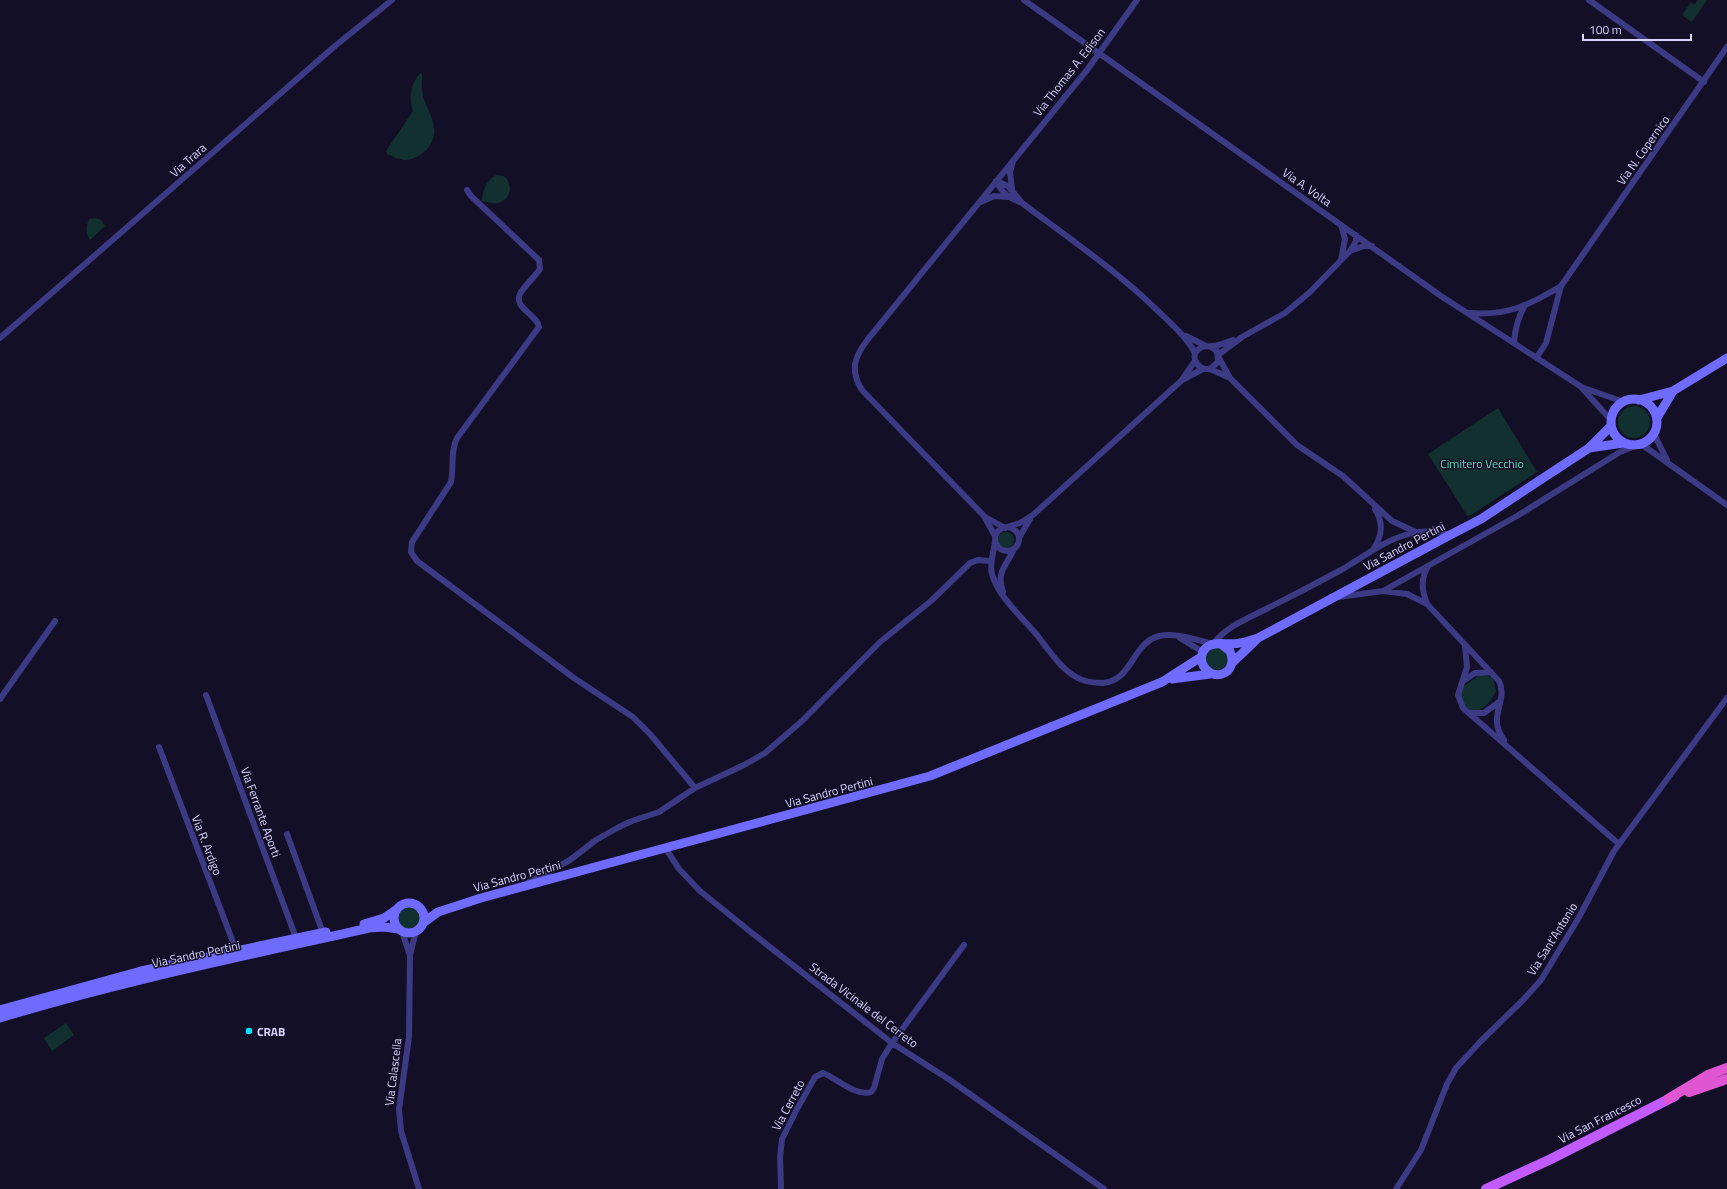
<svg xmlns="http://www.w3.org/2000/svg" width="1727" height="1189" viewBox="0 0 1727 1189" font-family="'Titillium Web',sans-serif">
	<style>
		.green { fill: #12302f }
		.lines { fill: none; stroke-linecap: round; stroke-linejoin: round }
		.minor { stroke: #3d3a85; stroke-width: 6 }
		.secondary { stroke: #6f6bff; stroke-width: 9 }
		.primary { stroke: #c25bff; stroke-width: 10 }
		.trunk { stroke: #e055d1; stroke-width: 10 }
		.poi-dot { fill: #00e5ff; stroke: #130f26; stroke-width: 1.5 }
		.labels { text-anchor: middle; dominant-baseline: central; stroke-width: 3; stroke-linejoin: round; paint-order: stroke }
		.street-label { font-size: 12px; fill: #d9d4ff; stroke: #130f26 }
		.park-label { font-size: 12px; fill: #5fe0c0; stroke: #130f26 }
		.poi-label { font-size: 12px; font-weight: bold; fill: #d9d4ff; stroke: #130f26; text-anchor: start }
	</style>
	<rect width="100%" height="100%" fill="#130f26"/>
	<!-- green -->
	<path class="green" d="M1698,0h9l-15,22 -10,-7 9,-13 3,3z
		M420,73l2,1c0,8 -1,14 1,22 3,10 10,21 11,32 2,16 -13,32 -30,32 -6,-1 -11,-3 -17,-6l-1,-3 27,-40c-5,-13 -2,-27 7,-38z
		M496,175l8,1c9,8 8,24 -6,27 -5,1 -11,-1 -16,-2 0,-10 5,-21 14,-26z
		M96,218l5,2 4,6 -15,14c-5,-7 -4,-13 -1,-21z
		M1618 422a16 16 0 1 1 32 0a16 16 0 1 1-32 0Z
		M1498,408l39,64 -69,45 -40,-63z
		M998 540a8 8 0 1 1 16 0a8 8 0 1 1-16 0Z
		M1206 659a11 11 0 1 1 22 0a11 11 0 1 1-22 0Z
		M1479,675h8l6,4 3,12c-4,10 -17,26 -29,18 -3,-3 -5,-8 -7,-11l3,-11z
		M398 918a11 11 0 1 1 22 0a11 11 0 1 1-22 0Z
		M66,1023l8,12 -22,16 -8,-13z"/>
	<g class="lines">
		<!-- minor -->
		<path class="minor" d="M1024,0l417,296 139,90 31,34
			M1589,0l115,82
			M996,181c6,12 13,17 26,22 47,35 95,68 137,109 14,13 27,25 36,41
			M996,181l12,5 14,17
			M1012,189l-2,-17 3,-11
			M467,190l4,6 68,64 1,9c-6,9 -15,16 -20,25 -7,14 18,21 19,33l-82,111c-7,14 -3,29 -6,44l-39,60 -1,10 6,9 157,117 59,39 17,17 45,54
			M981,202l13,-6 14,1
			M1350,251l14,-5h8
			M1341,260l4,-21 -4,-14
			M1470,313c37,3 60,-8 91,-27
			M1186,336l20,10
			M0,338l335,-292 57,-46
			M1514,342c1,-12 4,-24 10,-35
			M1211,347l6,4 1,11 -8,7c-12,2 -22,-13 -10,-21 4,-3 8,-1 12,-2 7,0 15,-4 21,-6
			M1218,355l24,-18 43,-24 25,-21 40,-41 6,-10v-6
			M1537,357l9,-14 15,-57 166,-239
			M1219,358l11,20 67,67 46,31 49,45 24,11
			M1210,369l18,8
			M1184,379l19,-10
			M1581,387l43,15
			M1654,434l13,26
			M1641,444l86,61
			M987,518l18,10
			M1007,527l13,-4 13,-8 148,-134 14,-20
			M995 539a12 12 0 1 1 24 0a12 12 0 1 1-24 0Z
			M995,536l-11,-20 -122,-126c-13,-20 -7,-34 6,-51l219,-269 50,-70
			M1019,538l11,-19
			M995,541c-1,12 -6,21 -3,33 2,7 5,13 9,19 10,15 24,28 36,42 11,14 23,33 39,42 8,5 18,6 27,6 30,-3 29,-40 56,-47 17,-4 37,4 54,8
			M1373,550c9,-14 11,-26 2,-41
			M1383,591l24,3 20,10 72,77c10,20 -13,35 5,59
			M1003,592c-7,-21 3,-25 11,-43
			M1339,597l44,-6 134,-75 103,-64 17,-7
			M1427,604c-5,-14 -7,-24 1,-38
			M1180,638l23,14
			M1214,643c13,-17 35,-25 54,-35 24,-12 49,-25 73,-38 21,-12 41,-28 64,-35 15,-5 31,-4 45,0
			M1465,646l2,21 -9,28 5,13 156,136
			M1463,681l12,-8 16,-1
			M206,695l90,243
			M0,699l55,-78
			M1470,713h14l15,-11
			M159,747l77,203
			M287,834l36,99
			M666,849l13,20 21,22 52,42 140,110 58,37 154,109
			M528,883l42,-23 26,-20 23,-13 13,-6 27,-9 36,-24 49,-23 21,-12 37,-32 78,-79 51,-41 39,-38 8,-3 12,1
			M402,931l7,22
			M416,931l-6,24 -1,82 -10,72 2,22 18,58
			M781,1189l-1,-32 2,-18 15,-30 18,-32 8,-4c13,5 33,24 48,19l3,-4 8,-29 10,-16 72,-98
			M1396,1189l25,-39 26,-66 9,-16 25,-27 42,-41 18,-20 37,-61 36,-68 113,-153"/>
		<!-- secondary -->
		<path class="secondary" d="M1611 422a23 23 0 1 1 46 0a23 23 0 1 1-46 0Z
			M1639,400l34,-9 54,-33
			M1657,418l16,-27
			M1589,448l34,-5
			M1221,644l9,7c4,9 2,20 -8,23 -16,5 -28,-17 -15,-27 9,-7 23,-1 33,-4 6,-1 12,-3 18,-5l192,-103 31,-16 108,-71 22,-22
			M1232,663l24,-23
			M1172,679l38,-5
			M394 918a15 15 0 1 1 30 0a15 15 0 1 1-30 0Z
			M423,923l15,-11 43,-14 449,-122 232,-94 39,-25
			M364,924l20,-6 12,-8
			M0,1010l141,-39 185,-39
			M0,1018c121,-37 245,-62 369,-90l15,-1 15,2"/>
		<!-- primary -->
		<path class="primary" d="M1486,1189l65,-30 124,-63"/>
		<!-- trunk -->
		<path class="trunk" d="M1689,1092l38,-13
			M1668,1099l40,-24 19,-7"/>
	</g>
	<!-- markers -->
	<circle class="poi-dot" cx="249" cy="1031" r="4"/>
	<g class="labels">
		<!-- street labels -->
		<g class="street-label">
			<text transform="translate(1069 72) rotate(-52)">Via Thomas A. Edison</text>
			<text transform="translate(1643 150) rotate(-55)">Via N. Copernico</text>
			<text transform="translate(188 160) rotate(-42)">Via Trara</text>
			<text transform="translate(1307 187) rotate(35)">Via A. Volta</text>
			<text transform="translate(1404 546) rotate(-28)">Via Sandro Pertini</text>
			<text transform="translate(829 792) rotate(-15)">Via Sandro Pertini</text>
			<text transform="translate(261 812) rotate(70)">Via Ferrante Aporti</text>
			<text transform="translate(207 845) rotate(69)">Via R. Ardigo</text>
			<text transform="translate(517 876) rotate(-15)">Via Sandro Pertini</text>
			<text transform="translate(1552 939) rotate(-58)">Via Sant'Antonio</text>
			<text transform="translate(196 954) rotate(-12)">Via Sandro Pertini</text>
			<text transform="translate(864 1005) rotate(37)">Strada Vicinale del Cerreto</text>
			<text transform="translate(393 1072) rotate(-83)">Via Calascella</text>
			<text transform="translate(788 1105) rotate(-62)">Via Cerreto</text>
			<text transform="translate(1600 1119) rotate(-27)">Via San Francesco</text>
		</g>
		<!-- park labels -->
		<g class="park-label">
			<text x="1482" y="463">Cimitero Vecchio</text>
		</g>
		<!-- poi labels -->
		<g class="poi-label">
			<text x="257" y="1031">CRAB</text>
		</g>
	</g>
	<!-- scale -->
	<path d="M1583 34v6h108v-6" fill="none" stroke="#d9d4ff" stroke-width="2"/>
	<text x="1589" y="34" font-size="12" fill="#d9d4ff" stroke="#130f26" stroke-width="3" paint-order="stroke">100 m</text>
</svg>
